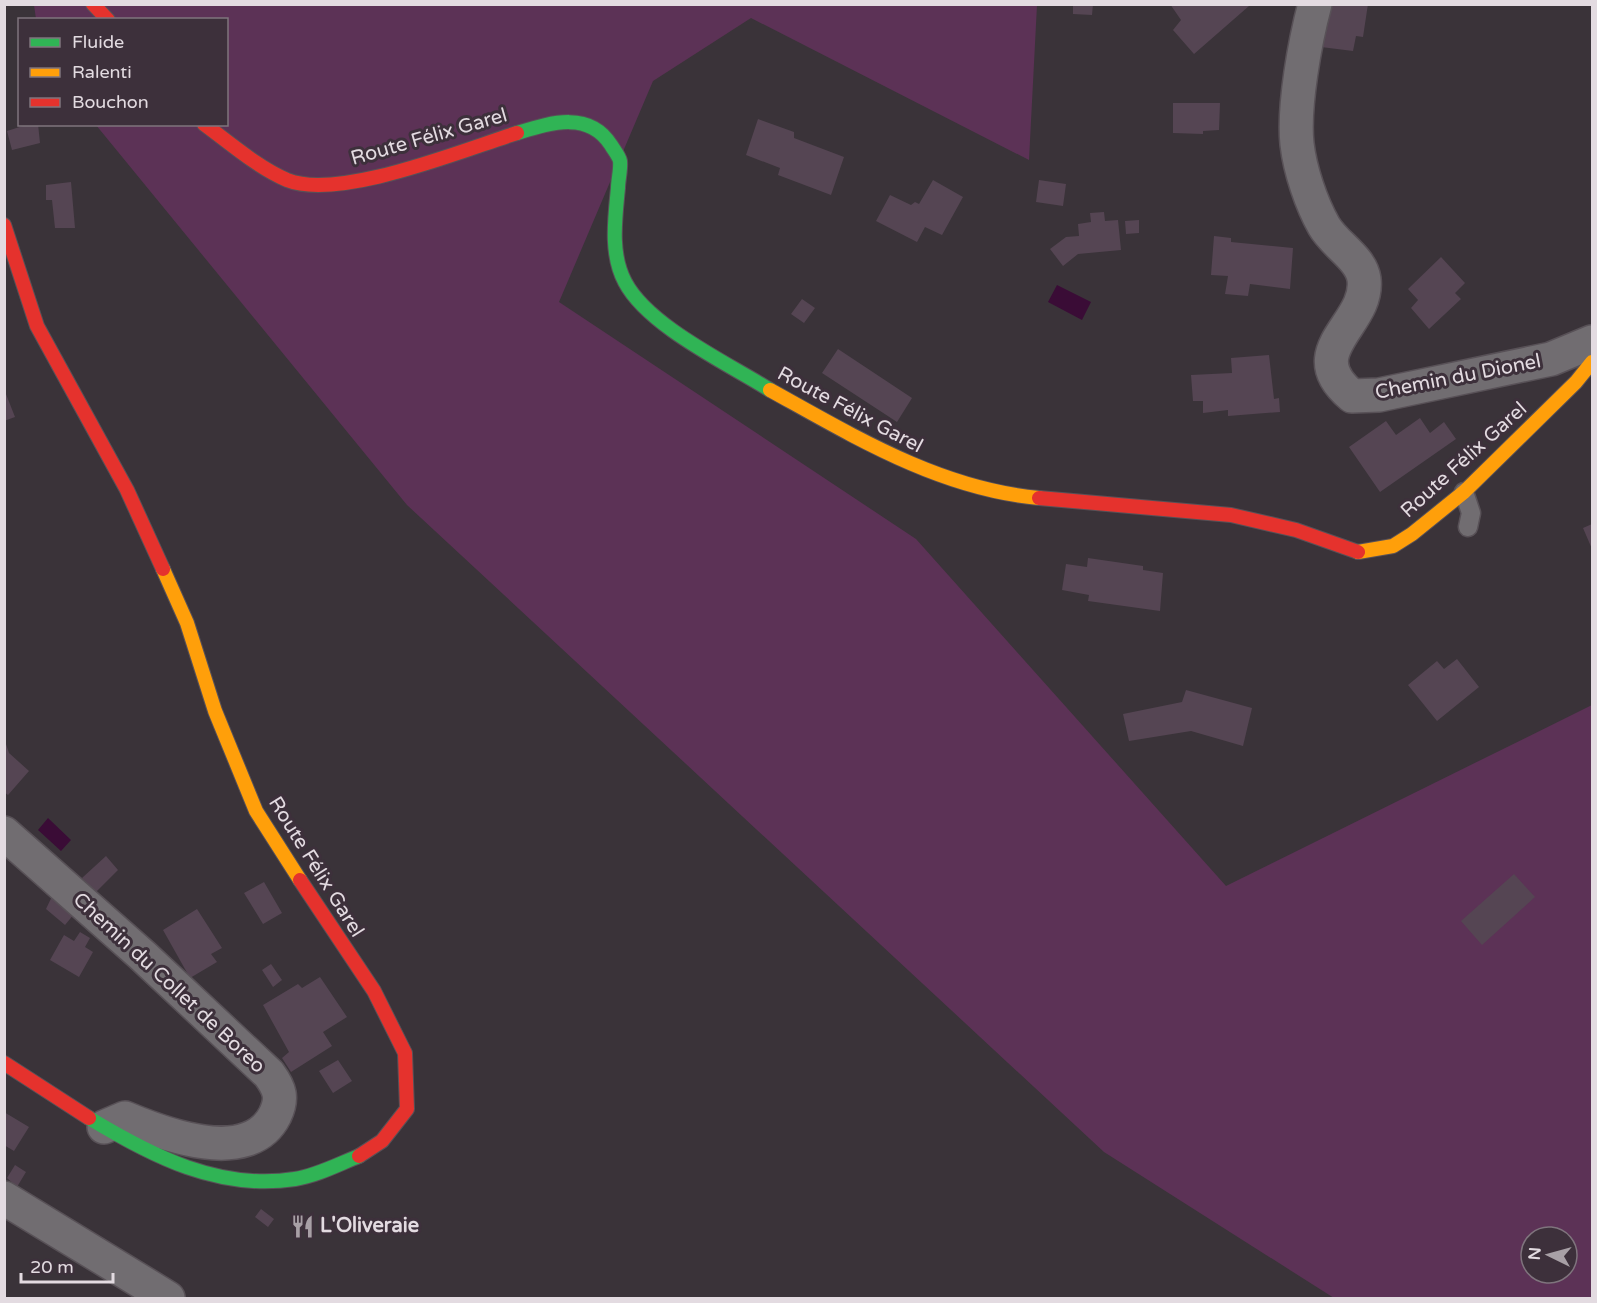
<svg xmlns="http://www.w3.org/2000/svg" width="1597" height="1303" viewBox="0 0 1597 1303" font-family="'Varela Round',sans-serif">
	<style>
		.green { fill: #5c3256; fill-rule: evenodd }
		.water { fill: #3a0c36 }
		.building { fill: #554553 }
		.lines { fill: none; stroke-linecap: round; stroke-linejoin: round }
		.lane-casing { stroke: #585157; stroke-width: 21 }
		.street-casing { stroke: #585157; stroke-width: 36 }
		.fast-casing { stroke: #585157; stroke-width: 16 }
		.slow-casing { stroke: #585157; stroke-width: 16 }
		.jam-casing { stroke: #585157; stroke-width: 16 }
		.lane { stroke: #716d71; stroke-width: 18 }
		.street { stroke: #716d71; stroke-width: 33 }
		.fast { stroke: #30b455; stroke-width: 14 }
		.slow { stroke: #ff9f0a; stroke-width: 14 }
		.jam { stroke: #e5322d; stroke-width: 14 }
		.labels { text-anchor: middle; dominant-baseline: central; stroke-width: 6; stroke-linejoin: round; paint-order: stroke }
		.street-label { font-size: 20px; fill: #e3dbe1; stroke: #3d303b }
		.poi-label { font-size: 20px; font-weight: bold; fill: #e3dbe1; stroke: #3d303b; text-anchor: start }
	</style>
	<rect width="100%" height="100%" fill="#3a3339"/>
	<!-- green -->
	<path class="green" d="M34,5h1003l-8,155 -278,-142 -98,63 -94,221 357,237 310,347 366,-181v593h-258l-230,-146 -697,-647 -311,-380 130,-1v-104l-190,-1zM1531,1237h36v36h-36z"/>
	<!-- water -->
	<path class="water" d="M1057,285l34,17 -9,18 -34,-18z
		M48,818l23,22 -10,11 -23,-21z"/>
	<!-- building -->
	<path class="building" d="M1073,4h20l-1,11 -19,-1z
		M1170,4h77l2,2 -55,48 -21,-24 8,-10z
		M1319,4h49l-5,33 -7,-1 -3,15 -40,-5z
		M1173,103h47l-1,27 -16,1v3l-30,-1z
		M758,119l36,13v6l50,19 -13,38 -53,-20 2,-7 -34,-13z
		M29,124h9l2,19 -28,7 -5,-19z
		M933,180l30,17 -21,38 -17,-8 -8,15 -41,-21 14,-26 21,10 4,-3 4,2z
		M1039,180l27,4 -3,22 -27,-4z
		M71,182l4,46h-20l-3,-28h-6v-15z
		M1104,212l1,9 13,-1 3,30 -43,4 -15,12 -13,-17 16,-12 13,-1 -1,-12 13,-2 -1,-9z
		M1139,220v13l-13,1 -1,-13z
		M1214,236l17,2v4l62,6 -3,41 -40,-5 -2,12 -23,-2 3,-18 -17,-1z
		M1441,257l24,26 -10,10 6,6 -32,30 -18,-21 7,-8 -10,-11z
		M802,299l13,9 -11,15 -13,-9z
		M838,349l74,49 -15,24 -75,-49z
		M1269,355l5,44 5,-1 1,14 -52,4v-6l-25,3v-12h-10l-2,-26 41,-2 -1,-15z
		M4,389l11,28 -11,4z
		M1420,418l10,15 14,-11 12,17 -76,53 -31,-45 37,-26 10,14z
		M1592,524v25l-9,-21z
		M1088,558l55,8v4l20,3 -3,38 -72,-10 1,-6 -27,-5 4,-26 21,3z
		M1457,659l22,28 -42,34 -29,-36 29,-24 7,8z
		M1186,690l66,18 -9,38 -52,-15 -62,10 -6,-27 59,-12z
		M5,741l4,12 20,18 -21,24 -4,-3z
		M106,856l12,14 -22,22 -14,-14z
		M1514,874l21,23 -53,48 -21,-24z
		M264,882l18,31 -19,11 -19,-31z
		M55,890l24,18 -14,17 -19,-16z
		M197,909l25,39 -11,6 6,8 -27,16 -27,-48z
		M80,932l10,6 -5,9 8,5 -14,25 -29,-17 14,-25 10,6z
		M271,964l11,16 -9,7 -11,-17z
		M320,977l27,40 -24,15 9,14 -41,26 -9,-14 7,-6 -26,-47 35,-21 4,4z
		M338,1060l14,21 -19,12 -14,-22z
		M4,1112l25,15 -15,24 -10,-6z
		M15,1165l11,7 -9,15 -10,-9z
		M261,1209l13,10 -6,8 -13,-10z"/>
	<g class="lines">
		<defs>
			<path id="lane" d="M1464,492l7,21 -3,14"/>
			<path id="street" d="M1315,4c-10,37 -22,103 -18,140 3,26 14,59 27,82 11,19 37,32 40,53 6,46 -67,71 -12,117l27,-1 172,-36 41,-17
				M4,833l138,122 127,119c11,15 14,24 6,41 -26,52 -112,19 -150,3l-21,9
				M4,1198l164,100"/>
			<path id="fast" d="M517,133c33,-10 72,-23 94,12 3,5 8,11 9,16 1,8 -2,19 -2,27 -3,31 -8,66 7,94 23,44 102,81 145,108
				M89,1118c63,38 130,73 206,61 21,-3 44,-15 64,-23"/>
			<path id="slow" d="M770,390c85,47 170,99 269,108
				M1358,552l35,-6 19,-12 52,-42 112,-110 16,-20
				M163,569l24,54 28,88 41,100 44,69"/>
			<path id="jam" d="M93,4l15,16
				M204,124c26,19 53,43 83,56 52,21 176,-30 230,-47
				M4,225l33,101 90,164 36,79
				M1039,498l192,17 65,15 62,22
				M300,880l74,111 31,62 2,56 -25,32 -23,15
				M4,1063l85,55"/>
		</defs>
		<!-- lane casing -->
		<use href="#lane" class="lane-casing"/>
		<!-- street casing -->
		<use href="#street" class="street-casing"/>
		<!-- fast casing -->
		<use href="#fast" class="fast-casing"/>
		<!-- slow casing -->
		<use href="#slow" class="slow-casing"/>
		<!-- jam casing -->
		<use href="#jam" class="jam-casing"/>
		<!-- lane -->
		<use href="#lane" class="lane"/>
		<!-- street -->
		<use href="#street" class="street"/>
		<!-- fast -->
		<use href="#fast" class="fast"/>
		<!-- slow -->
		<use href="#slow" class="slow"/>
		<!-- jam -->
		<use href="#jam" class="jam"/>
	</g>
	<!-- icons -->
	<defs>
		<symbol id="restaurant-bare" viewBox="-9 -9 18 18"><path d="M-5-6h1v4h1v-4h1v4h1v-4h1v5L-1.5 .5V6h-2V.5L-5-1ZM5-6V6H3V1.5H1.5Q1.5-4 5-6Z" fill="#a8a0a6" stroke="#3d303b" stroke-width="2.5" paint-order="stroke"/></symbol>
	</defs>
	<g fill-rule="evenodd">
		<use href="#restaurant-bare" x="286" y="1210" width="33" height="33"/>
	</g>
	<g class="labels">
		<!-- street labels -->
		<g class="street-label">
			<text transform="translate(429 137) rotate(-16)">Route Félix Garel</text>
			<text transform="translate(1458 377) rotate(-11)">Chemin du Dionel</text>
			<text transform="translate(850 410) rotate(28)">Route Félix Garel</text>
			<text transform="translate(1464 460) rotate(-42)">Route Félix Garel</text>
			<text transform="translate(316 867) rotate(58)">Route Félix Garel</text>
			<text transform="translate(169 983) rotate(43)">Chemin du Collet de Boreo</text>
		</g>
		<!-- poi labels -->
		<g class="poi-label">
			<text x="320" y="1226">L'Oliveraie</text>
		</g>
	</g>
	<!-- border -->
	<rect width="1597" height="1303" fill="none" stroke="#e3dbe1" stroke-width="12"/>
	<!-- legend -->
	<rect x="18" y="18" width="210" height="108" fill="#3d303b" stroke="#7f747d" stroke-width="1.5"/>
	<rect x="30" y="38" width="30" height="9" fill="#30b455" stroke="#7f747d" stroke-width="1.5"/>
	<text x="72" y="48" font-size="18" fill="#e3dbe1">Fluide</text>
	<rect x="30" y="68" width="30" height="9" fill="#ff9f0a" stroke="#7f747d" stroke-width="1.5"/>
	<text x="72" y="78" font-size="18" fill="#e3dbe1">Ralenti</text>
	<rect x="30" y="98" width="30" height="9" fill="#e5322d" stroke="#7f747d" stroke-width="1.5"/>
	<text x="72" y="108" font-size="18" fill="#e3dbe1">Bouchon</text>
	<!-- north arrow -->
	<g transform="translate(1549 1255) rotate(275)"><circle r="28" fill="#3d303b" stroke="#7f747d" stroke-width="1.5"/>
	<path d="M0-4.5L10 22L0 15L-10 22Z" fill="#a8a0a6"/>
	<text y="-9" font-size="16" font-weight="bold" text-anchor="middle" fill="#e3dbe1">N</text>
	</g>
	<!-- scale -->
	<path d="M21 1273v9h92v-9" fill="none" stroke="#e3dbe1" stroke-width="3"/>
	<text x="30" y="1273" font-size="18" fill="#e3dbe1" stroke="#3d303b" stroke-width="4.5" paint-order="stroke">20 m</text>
</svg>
